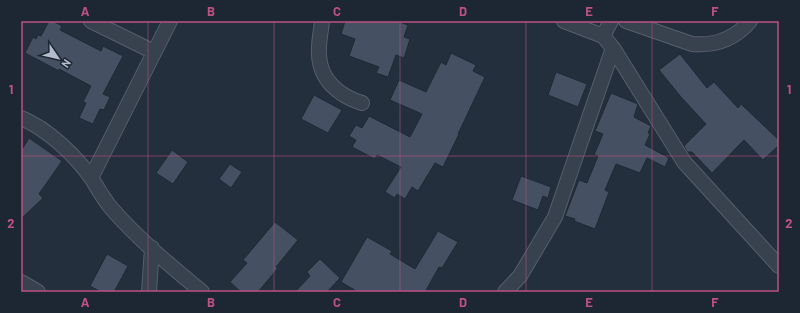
<svg xmlns="http://www.w3.org/2000/svg" width="800" height="313" viewBox="0 0 800 313" font-family="Barlow,sans-serif">
	<style>
		.building { fill: #455162; stroke: #1f2835 }
		.lines { fill: none; stroke-linecap: round; stroke-linejoin: round }
		.minor-casing { stroke: #565f6c; stroke-width: 16 }
		.minor { stroke: #38414e; stroke-width: 14 }
		.grid { fill: none; stroke: #bd5182; stroke-width: 1; stroke-opacity: 0.55 }
		.neatline { fill: none; stroke: #bd5182; stroke-width: 1.5 }
		.grid-label { font-size: 13px; text-anchor: middle; font-weight: bold; fill: #bd5182 }
	</style>
	<rect width="100%" height="100%" fill="#242f3e"/>
	<!-- building -->
	<path class="building" d="M49,21h4l9,5 -2,4 41,21 2,-5 20,10 -20,38 7,3 -6,13 -4,-1 -7,15 -14,-6 7,-15 -3,-1 8,-16 -32,-17v2l-34,-18 8,-16 3,2 2,-4 3,1z
		M345,21h52l11,4 -4,12 6,2 -6,19 -8,-3 -8,22 -12,-4 3,-6 -30,-11 6,-17 -14,-5z
		M451,53l25,12 -3,6 12,6 -27,57h1l-16,33 -8,-4 -17,28 -6,-4 -7,12 -8,-5 -2,4 -10,-6 16,-25 -24,-12 -2,4 -23,-12 4,-7 -7,-4 7,-11 6,3 7,-12 41,21 12,-23 -32,-14 9,-20 27,12 15,-30 5,3z
		M680,54l27,34 7,-6 24,26 3,-4 38,36v5l-16,15 -19,-20 -32,33 -20,-21h-5l-3,-6 22,-22 -25,-27 -22,-27z
		M556,72l31,12 -9,23 -30,-12z
		M611,93l27,11 -4,13 17,9 -3,7 2,1 -5,11 24,13 -4,9 -18,-9 -7,15 -24,-9 -11,26 4,2 -14,37 -21,-8 1,-2 -10,-3 14,-36 8,3 11,-27 -4,-1 9,-21 -8,-3z
		M314,95l28,15 -14,23 -27,-14z
		M29,138l33,23 -23,33 4,4 -22,21v-68z
		M172,150l16,12 -15,22 -17,-11z
		M230,164l12,8 -11,16 -12,-9z
		M521,176l30,11 -3,11 -5,-2 -5,14 -26,-10z
		M275,222l23,18 -22,27 2,1 -20,24h-17l-11,-10 17,-19 -4,-3z
		M438,231l20,11 -16,26 -3,-1 -14,25h-67l-17,-10 26,-45 25,14 -2,3 25,15z
		M107,254l21,12 -14,26h-13l-11,-6z
		M320,259l20,19 -13,14h-32l15,-16 -3,-4z"/>
	<g class="lines">
		<defs>
			<path id="minor" d="M91,21l63,31
				M322,21c-1,11 -4,23 -3,34 1,25 20,41 43,48
				M564,21l39,15
				M611,21l-8,15 10,12 71,114 95,104
				M626,21l66,23c23,2 43,-5 58,-23
				M21,118c27,11 55,38 71,61 6,10 12,21 20,30 26,30 60,58 90,83
				M91,178l79,-157
				M21,282l17,10
				M149,292l3,-44
				M505,292l15,-16 35,-59 58,-169"/>
		</defs>
		<!-- minor casing -->
		<use href="#minor" class="minor-casing"/>
		<!-- minor -->
		<use href="#minor" class="minor"/>
	</g>
	<!-- grid -->
	<path class="grid" d="M148,21v271M274,21v271M400,21v271M526,21v271M652,21v271M21,156h758"/>
	<!-- border -->
	<rect width="800" height="313" fill="none" stroke="#1d2633" stroke-width="44"/>
	<!-- north arrow -->
	<g transform="translate(58 58) rotate(124)" stroke="#1d2633" stroke-width="3" paint-order="stroke">
	<path d="M0-3L7 15L0 10L-7 15Z" fill="#b4bcc9"/>
	<text y="-6" font-size="11" font-weight="bold" text-anchor="middle" fill="#b4bcc9">N</text>
	</g>
	<rect x="22" y="22" width="756" height="269" class="neatline"/>
	<g class="grid-label">
		<text x="85" y="16">A</text>
		<text x="211" y="16">B</text>
		<text x="337" y="16">C</text>
		<text x="463" y="16">D</text>
		<text x="589" y="16">E</text>
		<text x="715" y="16">F</text>
		<text x="11" y="94">1</text>
		<text x="789" y="94">1</text>
		<text x="11" y="228">2</text>
		<text x="789" y="228">2</text>
		<text x="85" y="307">A</text>
		<text x="211" y="307">B</text>
		<text x="337" y="307">C</text>
		<text x="463" y="307">D</text>
		<text x="589" y="307">E</text>
		<text x="715" y="307">F</text>
	</g>
</svg>
